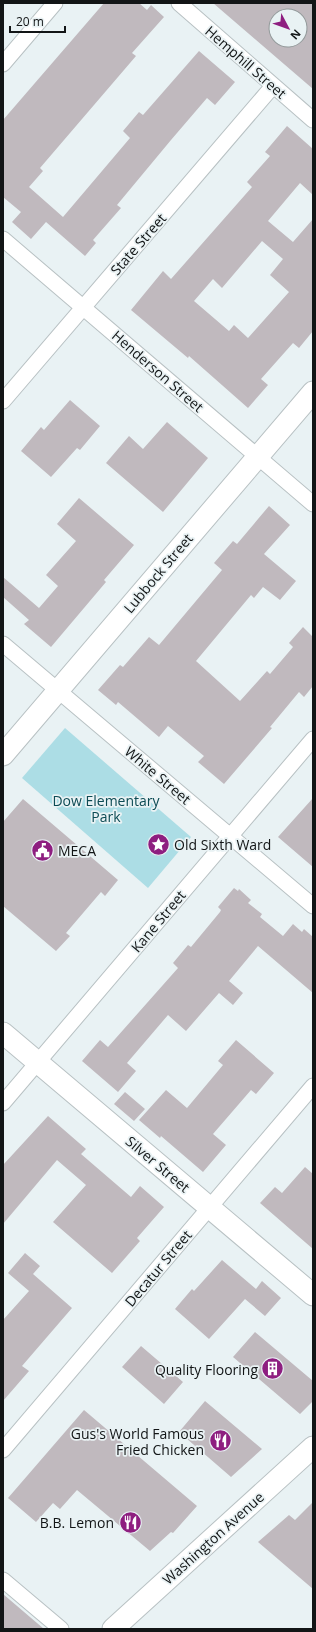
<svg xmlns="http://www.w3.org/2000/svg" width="316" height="1632" viewBox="0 0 316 1632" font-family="'Open Sans',sans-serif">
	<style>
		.green { fill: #acdde5 }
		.building { fill: #c0b9be; fill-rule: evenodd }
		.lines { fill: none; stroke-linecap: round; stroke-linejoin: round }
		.street-casing { stroke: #b8c1c3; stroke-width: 17 }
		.secondary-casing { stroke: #b8c1c3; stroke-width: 23 }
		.street { stroke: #fff; stroke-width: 15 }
		.secondary { stroke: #fff; stroke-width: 21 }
		.labels { text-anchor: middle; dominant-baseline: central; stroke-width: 3.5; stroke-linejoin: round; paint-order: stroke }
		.street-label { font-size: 14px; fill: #121516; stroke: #e9f2f4 }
		.park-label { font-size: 14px; fill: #0c4b54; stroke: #e9f2f4 }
		.poi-label { font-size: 14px; fill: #121516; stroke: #e9f2f4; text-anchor: end }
	</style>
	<rect width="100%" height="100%" fill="#e9f2f4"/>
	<!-- green -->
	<path class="green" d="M65,728l126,109 -43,51 -126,-110z"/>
	<!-- building -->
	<path class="building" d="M104,3h35l8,7 4,-5 13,12 -32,36 4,3 -96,112 3,3 -14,16 34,30 67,-79 -7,-7 16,-19 4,3 56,-64 36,31 -20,23 -8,-7 -36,42 -54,65 4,3 -28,32 3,3 -11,13 -39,-34 -15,17 -19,-17 9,-10 -18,-15v-77z
		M213,3h100v86zM276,16h24v24h-24z
		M287,126l26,23v46l-13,-12 -32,38 25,21 20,-23v112l-14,17 -6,-5 -32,36 7,6 -20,23 -59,-52 -1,2 -57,-48 32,-39 8,8 81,-92 -5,-5 23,-26 -5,-4zM262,241l21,18 -13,16 19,17 -41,46 -14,-13 -5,6 -35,-30 19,-22 9,9z
		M70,400l30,26 -20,24 -3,-2 -26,29 -30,-26 20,-24 3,3z
		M167,422l41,36 -45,54 -57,-49 23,-27 14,13z
		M79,498l55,47 -30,35 2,2 -55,65 -27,-23 5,-4 -26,-23v-20l36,31 19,-22 -12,-11 30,-34 -19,-17z
		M269,506l21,19 -26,29 32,27 -16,19 -17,-13 -9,11 -3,-3 -55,66 44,40 27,-30 3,3 23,-27 -4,-4 14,-16 10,10v49l-9,11 -5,-5 -29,35 2,1 -48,56 -26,-22 6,-6 -36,-30 -9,11 -41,-35 -2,3 -18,-15 22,-25 3,2 26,-30 10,8 63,-75 -8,-7 19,-22 4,3z
		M313,798v69l-35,-30z
		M23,799l95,81 -13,16 -4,-4 -35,41 4,3 -14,15 -53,-45v-84z
		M234,888l4,3 1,-2 12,11 -3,3 14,11 -2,3 23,19 10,-12 9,8 2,-3 9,8v56l-55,-47 -29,35 14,12 -10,12 -14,-12 -33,38 -18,-16 -41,48 9,8 -18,21 -36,-31 18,-21 8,7 70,-79 -5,-5 15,-18 3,2 29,-35 1,-2 -3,-3z
		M236,1040l38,33 -18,21 -5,-4 -38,44 13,11 -23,27 -42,-36 -1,2 -21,-18 27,-30 21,18 36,-43 -5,-4z
		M125,1092l20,17 -11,12 -20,-17z
		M48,1116l38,33 -5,5 50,43 9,-11 24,21 -27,31 3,3 -28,32 -59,-51 33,-37 -29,-25 -54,64v-59z
		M305,1167l8,7v75l-53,-46 15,-16 7,6z
		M25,1253l15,13 -7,8 39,34 -50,58 7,5 -26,30v-81l26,-29 -21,-18z
		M222,1260l34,29 6,-8 19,17 -16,18 -20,-17 -36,40 -34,-30 17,-20 2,2z
		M255,1332l58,49v20l-13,13 -67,-57z
		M141,1346l42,36 -19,22 -42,-37z
		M205,1401l57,48 -31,28 -52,-45z
		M84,1410l113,96 -24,27 -2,-1 -21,19 -73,-61 -17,19 -7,-6 -17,19 -28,-24z
		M313,1502v87l-55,-47 31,-27 6,5z
		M3,1594l41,35h-41z"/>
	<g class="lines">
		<defs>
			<path id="street" d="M179,3l134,117
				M3,64l52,-61
				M3,239l310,265
				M3,401l270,-315
				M3,644l310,262
				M3,1103l310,-364
				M3,1450l310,-364
				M3,1580l58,49"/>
			<path id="secondary" d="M3,755l310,-363
				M3,1033l310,262
				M113,1629l200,-182"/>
		</defs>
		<!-- street casing -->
		<use href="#street" class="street-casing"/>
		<!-- secondary casing -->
		<use href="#secondary" class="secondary-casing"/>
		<!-- street -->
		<use href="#street" class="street"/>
		<!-- secondary -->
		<use href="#secondary" class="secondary"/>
	</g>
	<!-- icons -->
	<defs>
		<symbol id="sight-disc" viewBox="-11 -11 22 22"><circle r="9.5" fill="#8e1e80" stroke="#e9f2f4"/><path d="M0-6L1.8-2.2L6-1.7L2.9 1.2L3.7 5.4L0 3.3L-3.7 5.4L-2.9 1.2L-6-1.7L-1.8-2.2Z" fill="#fff"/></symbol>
		<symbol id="civic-disc" viewBox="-11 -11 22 22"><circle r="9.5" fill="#8e1e80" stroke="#e9f2f4"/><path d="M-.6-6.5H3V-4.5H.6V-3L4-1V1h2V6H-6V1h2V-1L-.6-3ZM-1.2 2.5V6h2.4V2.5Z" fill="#fff"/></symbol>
		<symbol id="building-disc" viewBox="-11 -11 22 22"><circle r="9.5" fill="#8e1e80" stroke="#e9f2f4"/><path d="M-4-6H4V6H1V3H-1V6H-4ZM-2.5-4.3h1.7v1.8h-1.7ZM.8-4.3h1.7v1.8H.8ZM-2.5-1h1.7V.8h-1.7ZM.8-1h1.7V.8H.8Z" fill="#fff"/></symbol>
		<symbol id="restaurant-disc" viewBox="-11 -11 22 22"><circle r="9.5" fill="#8e1e80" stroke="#e9f2f4"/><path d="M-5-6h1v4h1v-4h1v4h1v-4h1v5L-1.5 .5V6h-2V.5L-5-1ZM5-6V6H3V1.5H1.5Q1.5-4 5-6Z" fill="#fff"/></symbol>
	</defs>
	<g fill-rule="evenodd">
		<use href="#sight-disc" x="146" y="832" width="25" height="25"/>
		<use href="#civic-disc" x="30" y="838" width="25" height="25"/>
		<use href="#building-disc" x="260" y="1356" width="25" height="25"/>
		<use href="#restaurant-disc" x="208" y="1428" width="25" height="25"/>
		<use href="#restaurant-disc" x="118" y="1510" width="25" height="25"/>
	</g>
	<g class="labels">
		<!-- street labels -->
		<g class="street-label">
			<text transform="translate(246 62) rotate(41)">Hemphill Street</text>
			<text transform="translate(138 244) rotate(-49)">State Street</text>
			<text transform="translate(158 371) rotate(41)">Henderson Street</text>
			<text transform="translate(158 573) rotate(-50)">Lubbock Street</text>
			<text transform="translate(158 775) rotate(40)">White Street</text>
			<text transform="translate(158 921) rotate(-50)">Kane Street</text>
			<text transform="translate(158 1164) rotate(40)">Silver Street</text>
			<text transform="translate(158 1268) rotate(-50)">Decatur Street</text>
			<text transform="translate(213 1538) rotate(-42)">Washington Avenue</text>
		</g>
		<!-- park labels -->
		<g class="park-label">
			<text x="106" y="800">Dow Elementary<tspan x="106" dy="16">Park</tspan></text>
		</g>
		<!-- poi labels -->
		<g class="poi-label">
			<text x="174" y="844" text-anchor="start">Old Sixth Ward</text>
			<text x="58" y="850" text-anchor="start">MECA</text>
			<text x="258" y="1369">Quality Flooring</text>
			<text x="204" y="1433">Gus's World Famous<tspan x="204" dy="16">Fried Chicken</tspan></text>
			<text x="114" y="1522">B.B. Lemon</text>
		</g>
	</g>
	<!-- border -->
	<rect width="316" height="1632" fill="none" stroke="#121516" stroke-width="8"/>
	<!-- north arrow -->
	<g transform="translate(288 28) rotate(131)"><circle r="19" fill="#e9f2f4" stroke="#939a9b"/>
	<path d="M0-3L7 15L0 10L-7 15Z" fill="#8e1e80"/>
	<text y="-6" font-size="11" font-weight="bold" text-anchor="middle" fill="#121516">N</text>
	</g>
	<!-- scale -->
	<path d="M10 26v6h55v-6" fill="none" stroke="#121516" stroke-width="2"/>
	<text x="16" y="26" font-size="12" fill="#121516" stroke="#e9f2f4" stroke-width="3" paint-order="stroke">20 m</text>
</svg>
